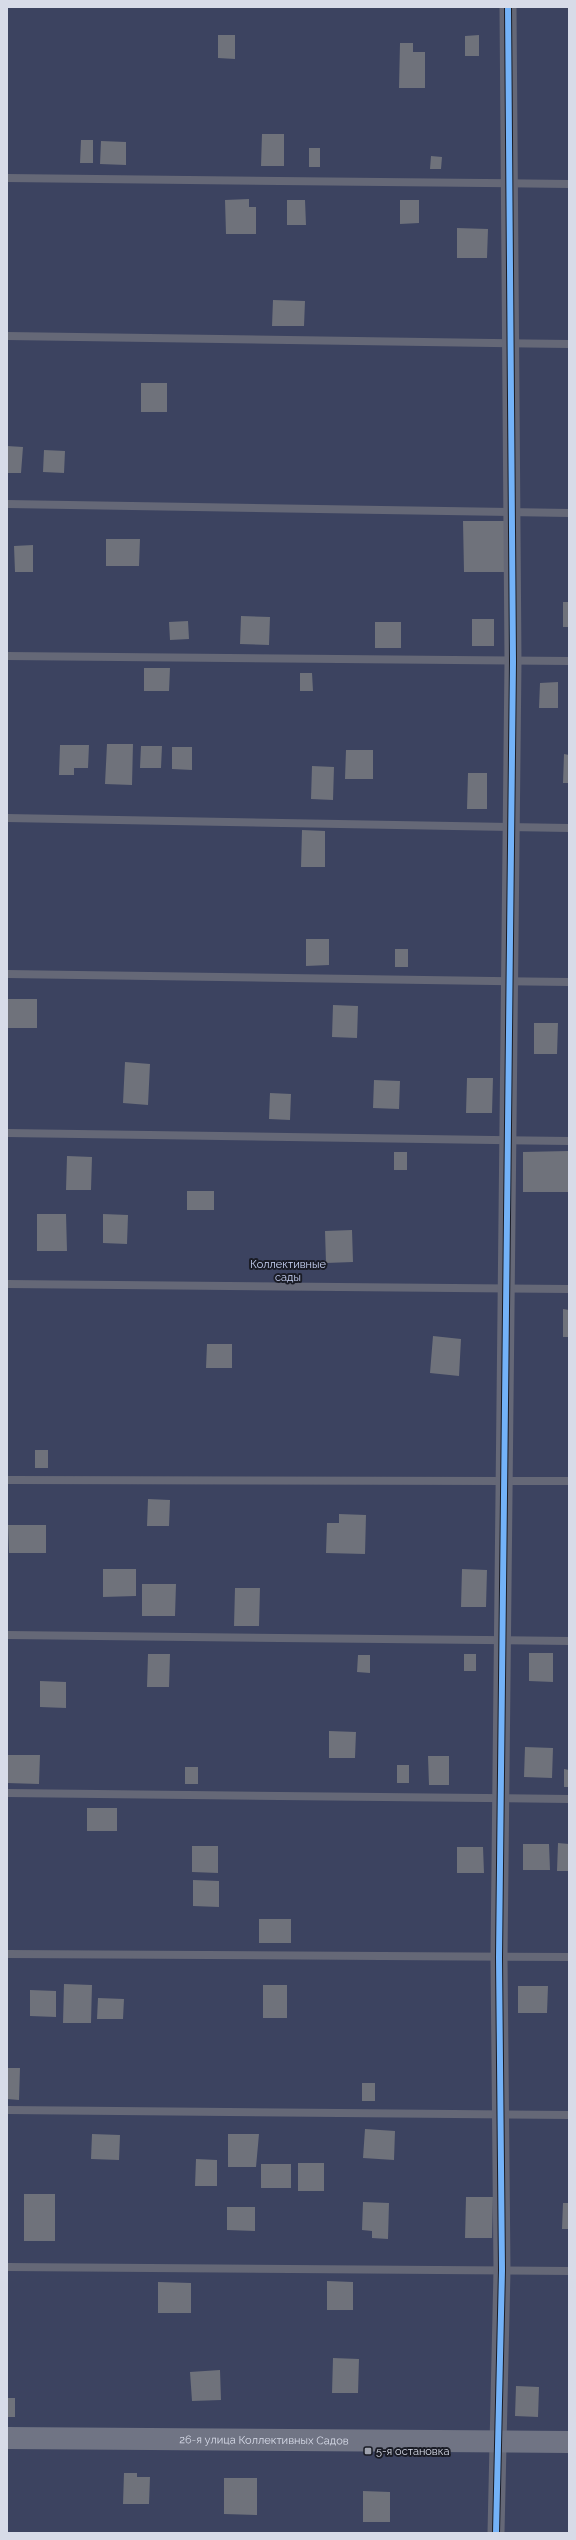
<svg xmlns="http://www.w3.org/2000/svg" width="576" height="2540" viewBox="0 0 576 2540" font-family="Raleway,sans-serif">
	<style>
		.green { fill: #3c4360 }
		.building { fill: #6f727b }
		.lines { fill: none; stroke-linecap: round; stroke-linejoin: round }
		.lane { stroke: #656877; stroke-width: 8 }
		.street { stroke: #656877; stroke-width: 17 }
		.secondary { stroke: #707484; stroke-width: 22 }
		.cycleway-casing { stroke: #1a1c26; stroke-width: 8 }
		.cycleway { stroke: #73b2f8; stroke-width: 6 }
		.poi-dot { fill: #9ea2ae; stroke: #1a1c26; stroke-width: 1.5 }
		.labels { text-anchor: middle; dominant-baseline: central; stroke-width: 4; stroke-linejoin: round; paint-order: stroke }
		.park-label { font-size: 11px; fill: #cad4f6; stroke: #1a1c26 }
		.street-label { font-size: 11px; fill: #d7dbe8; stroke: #1a1c26 }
		.poi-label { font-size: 11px; fill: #d7dbe8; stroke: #1a1c26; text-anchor: start }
	</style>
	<rect width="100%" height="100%" fill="#353842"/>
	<!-- green -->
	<path class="green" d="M7,7h562v2526h-562z"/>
	<!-- building -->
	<path class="building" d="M218,35h17v24l-17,-1z
		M479,35v21h-14v-20z
		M400,43h13v9h12v36h-26z
		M262,134h22v32h-23z
		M81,140h12v23h-13z
		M101,141l25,1v23l-26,-1z
		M309,148h11v19h-11z
		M431,156l11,1 -1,12h-11z
		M249,199v8h7v27h-30l-1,-34z
		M287,200h18l1,25h-19z
		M400,200h19v23l-19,1z
		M457,228l31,1 -1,29h-30z
		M273,300l32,1 -1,25h-32z
		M141,383h26v29h-26z
		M7,446l16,1 -2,26h-14z
		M44,450l21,1 -1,22 -21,-1z
		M463,521h43v51h-42z
		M106,539h34l-1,27h-33z
		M33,545v27h-18l-1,-26z
		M563,602h6v25h-6z
		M241,616l29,1 -1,28 -29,-1z
		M472,619h22v27h-22z
		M188,621l1,18 -19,1 -1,-18z
		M375,622h26v26h-26z
		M144,668h26l-1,23h-25z
		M300,673h12l1,18h-13z
		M558,682v26h-19l1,-25z
		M107,744h26l-1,41 -27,-1z
		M60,745h29l-1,23h-14v7h-15z
		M141,746h21l-1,22h-21z
		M172,747h20v23l-20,-1z
		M346,750h27v29h-28z
		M564,754l5,1v28h-6z
		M312,766l22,1 -1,33 -22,-1z
		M468,773h19v36h-20z
		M302,830l23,1v36h-24z
		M306,939h23v26l-23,1z
		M395,949h13v18h-13z
		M7,999h30v29h-30z
		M333,1005l25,1 -1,32 -25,-1z
		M534,1023h24l-1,31h-23z
		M125,1062l25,2 -2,41 -25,-2z
		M467,1078h26l-1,35h-26z
		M374,1080l26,1 -1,28 -26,-1z
		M270,1093l21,1 -1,26 -21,-1z
		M568,1151l1,41h-46v-40z
		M394,1152h13v18h-13z
		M67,1156l25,1 -1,33h-25z
		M187,1191h27v19h-27z
		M37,1214h29l1,37h-30z
		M103,1214l25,1 -1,29 -24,-1z
		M352,1230l1,32 -27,1 -1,-32z
		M563,1309l6,1v27h-6z
		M433,1336l28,3 -2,37 -29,-3z
		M207,1344h25v24h-26z
		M35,1450h13v18h-13z
		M148,1499l22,1 -1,26h-22z
		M339,1514l27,1 -1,39 -39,-1 1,-30h12z
		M8,1525h38v28h-37z
		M103,1569h33v27l-33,1z
		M462,1569l25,1 -1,37h-25z
		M142,1584h34l-1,32h-33z
		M235,1588h25l-1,38h-25z
		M529,1653h24v29l-24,-1z
		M148,1654h22l-1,33h-22z
		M464,1654h12v17h-12z
		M358,1655h12v18l-13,-1z
		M40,1681l26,1v26l-26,-1z
		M329,1731l27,1 -1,26h-26z
		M525,1747l28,1 -1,30 -28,-1z
		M7,1755h33l-1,29 -32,-1z
		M428,1756h21v29h-20z
		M397,1765h12v18h-12z
		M185,1767h13v17h-13z
		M564,1769l5,1v17h-5z
		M87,1808h30v23h-30z
		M558,1843l11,1v27h-12z
		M523,1844h26l1,26h-27z
		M192,1846h26v27l-26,-1z
		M457,1847h26l1,26h-27z
		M193,1880l26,1v26l-26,-1z
		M259,1919h32v24h-32z
		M64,1984l28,1 -1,38h-28z
		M263,1985h24v33h-24z
		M518,1986h30l-1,27h-29z
		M30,1990l26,1v26l-26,-1z
		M98,1998l26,1 -1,20h-26z
		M7,2068h13l-1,32 -12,-1z
		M362,2083h13v18h-13z
		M365,2129l30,2 -1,29 -31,-2z
		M92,2134l28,1 -1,25 -28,-1z
		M228,2134h31l-3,33h-28z
		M196,2159l21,1v26h-22z
		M298,2163h26v28h-26z
		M261,2164h30v24h-30z
		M24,2194h31v47h-31z
		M466,2197h27l-1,41h-27z
		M363,2202l26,1 -1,36 -16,-1v-7l-10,-1z
		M563,2203h6v26h-7z
		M227,2207h28v24l-28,-1z
		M327,2281l26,1v28h-26z
		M158,2282l33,1v30h-33z
		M333,2358l26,1 -1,34h-26z
		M220,2370l1,30 -29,1 -2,-29z
		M516,2386l23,1 -1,30 -23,-1z
		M7,2398h8v19h-8z
		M124,2473h13v4h13l-1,27h-26z
		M224,2478h33v37l-33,-1z
		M363,2491l27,1v30h-27z"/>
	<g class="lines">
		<!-- lane -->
		<path class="lane" d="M7,178l562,6
			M7,336l562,8
			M7,504l562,9
			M7,656l562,5
			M7,818l562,10
			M7,974l562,8
			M7,1133l562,8
			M7,1284l562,5
			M7,1480l562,1
			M7,1635l562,6
			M7,1793l562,6
			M7,1954l562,3
			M7,2110l562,5
			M7,2267l562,4"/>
		<!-- street -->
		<path class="street" d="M496,2533l6,-263 -3,-312 14,-1297 -5,-654"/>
		<!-- secondary -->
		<path class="secondary" id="s1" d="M7,2438l562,4"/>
		<defs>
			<path id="cycleway" d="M496,2533l6,-263 -3,-312 14,-1297 -5,-654"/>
		</defs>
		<!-- cycleway casing -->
		<use href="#cycleway" class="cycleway-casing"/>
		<!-- cycleway -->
		<use href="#cycleway" class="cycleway"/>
	</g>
	<!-- markers -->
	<rect class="poi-dot" x="364" y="2447" width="8" height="8" rx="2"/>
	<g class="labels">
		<!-- park labels -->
		<g class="park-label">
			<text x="288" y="1264">Коллективные<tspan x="288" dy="13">сады</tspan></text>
		</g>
		<!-- street labels -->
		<g class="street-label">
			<text stroke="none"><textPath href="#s1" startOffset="257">26-я улица Коллективных Садов</textPath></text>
		</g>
		<!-- poi labels -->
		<g class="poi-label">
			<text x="376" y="2451">5-я остановка</text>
		</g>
	</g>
	<!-- border -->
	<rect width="576" height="2540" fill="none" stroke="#d7dbe8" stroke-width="16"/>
</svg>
